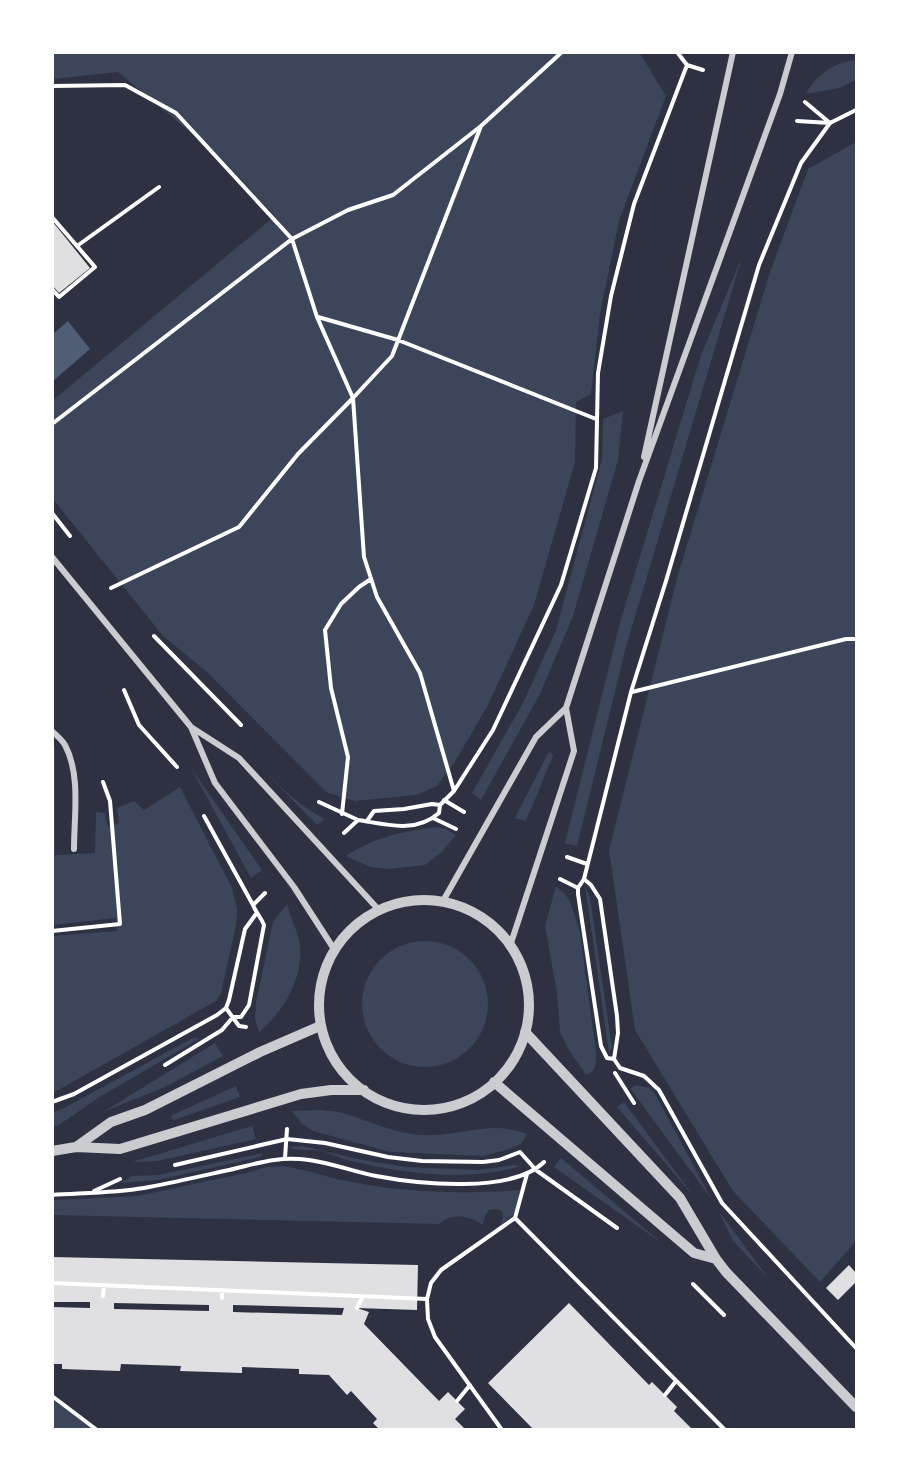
<svg xmlns="http://www.w3.org/2000/svg" width="909" height="1482" viewBox="0 0 909 1482" font-family="'Source Sans 3',sans-serif">
	<style>
		.green { fill: #3c4559 }
		.water { fill: #4f5d75 }
		.building { fill: #e0e0e3; fill-rule: evenodd }
		.lines { fill: none; stroke-linecap: round; stroke-linejoin: round }
		.path { stroke: #fff; stroke-width: 4 }
		.minor { stroke: #caccd0; stroke-width: 6 }
		.tertiary { stroke: #caccd0; stroke-width: 10 }
	</style>
	<rect width="100%" height="100%" fill="#2d3142"/>
	<!-- green -->
	<path class="green" d="M53,52h586l27,44 -47,125 -19,93 -9,80 -15,8 -1,60 -41,143 -46,100 -32,55 -19,26 -21,9 -61,6 -29,-9 -118,-119 -45,-37 -110,-137v-99l222,-184 -55,-59 -102,-85 -65,7z
		M856,60v20l-17,8 -33,6c10,-19 28,-32 50,-34z
		M856,142v1099l-36,41 -87,-91 -98,-161 -26,-180 68,-272 93,-306 38,-103z
		M742,257l-116,390 -49,199 -12,-3 56,-224 80,-264z
		M623,411l-5,49 -45,156 -33,78 -59,106 -9,-7 52,-92 32,-71 46,-171 1,-40z
		M53,746h2v109l40,-2 1,-41 9,1 3,14 11,-4 -2,-15 17,-7 10,9 36,-23 52,101 5,21 -1,16 -15,68 -5,8 -163,92v-157l64,-5 -1,-13 -63,7z
		M242,748c26,25 50,55 83,71l-8,6z
		M551,752l2,4 -27,65 -11,-3 33,-65z
		M191,768l71,102 -11,8z
		M435,827l11,2 10,6 -14,17 -17,13 -35,4 -20,-2 -24,-11c29,-19 55,-24 89,-29z
		M556,886l10,9 5,9 9,28 16,120c0,10 1,19 -10,23l-19,-28 -7,-15 -3,-39 -12,-67z
		M585,886l5,12 22,149 -3,6z
		M287,904c3,12 9,24 12,36 7,34 -14,71 -40,92l-4,-13 1,-17 17,-80z
		M362 1004a63 63 0 1 1 126 0a63 63 0 1 1-126 0Z
		M193,1038l6,1 -101,59 -39,27 -6,1v-14l9,-3z
		M215,1043l8,13 -58,31 -62,25z
		M636,1085l14,3 4,4 58,108 -82,-112z
		M236,1086l4,11 -66,23 -3,-2 1,-3z
		M624,1102l71,96 -78,-91z
		M319,1110c9,1 19,1 27,4 31,10 57,23 90,21 34,-2 58,-14 91,-1l-6,10 -15,6 -23,6 -93,-4 -77,-21 -11,-7 -10,-13z
		M252,1126l4,13 -99,22 -25,1z
		M303,1146l54,13 49,8 73,3 34,-5 8,1c-53,16 -117,8 -170,-5 -10,-2 -20,-8 -30,-10 -11,-2 -23,1 -32,-4z
		M263,1153l-3,4 -102,23 -38,3 12,-7 26,-1z
		M561,1158l102,86 -109,-77z
		M284,1166c23,4 45,12 68,16 58,11 109,12 168,8l-6,24 -14,11 3,-7 -1,-7 -6,-2 -7,1 -5,8 -1,7c-13,-9 -30,-13 -44,-1l-386,-9v-15l84,-4 113,-24 16,-5z
		M718,1210l51,69 -36,-38z
		M53,1398l41,31h-41z"/>
	<!-- water -->
	<path class="water" d="M68,321l22,28 -37,32v-47z"/>
	<!-- building -->
	<path class="building" d="M52,221l38,47 -31,25 -7,-8z
		M52,1257l366,8 -1,45 -60,-2 12,4 -5,12 75,77 9,-9 17,17 -10,10 11,11h-86l-7,-7 4,-4 -26,-28 -4,4 -18,-20 -30,-1v-5l-57,-2v6l-62,-2 1,-5 -60,-2 -1,7 -58,-2v-5h-10v-57l38,1v-6h-38zM114,1303l95,2v6l-95,-2zM233,1305l111,3 -2,7 -109,-3z
		M849,1265l7,8v9l-18,18 -12,-12z
		M569,1303l80,82 3,-3 25,25 -3,4 19,19h-159l-46,-47z"/>
	<g class="lines">
		<!-- path -->
		<path class="path" d="M677,52l10,13 16,5
			M52,86l73,-1 51,28 116,126 56,-29 45,-15 88,-69 81,-74
			M805,102l25,21
			M797,121l33,2 26,-13
			M830,123l-29,40 -42,102 -93,316 -35,111 -47,187 -6,9v6l23,152 6,12 7,1 6,9 24,8 15,14 63,113 134,145
			M52,217l43,50 -36,30 -7,-8
			M77,246l82,-59
			M318,317l80,23 198,79
			M52,424l240,-185 25,78 36,81 -55,56 -59,73 -128,61
			M52,513l18,23
			M154,636l87,89
			M124,690l15,35 38,42
			M632,692l214,-53h10
			M454,791l-34,-118 -43,-76 -13,-40 -11,-159 39,-42 89,-230
			M444,800l20,12
			M319,802l39,18
			M342,814l6,-57 -17,-69 -6,-58 16,-26 18,-17 12,-8
			M204,816l49,89
			M433,818l23,11
			M367,821l7,-10 30,-2 28,-5 8,1
			M344,833l14,-13c27,4 57,14 81,-7l1,-8 14,-14 39,-61 68,-145 35,-117 2,-95 13,-77 23,-92 53,-139
			M567,857l20,7
			M560,879l18,9
			M584,879l7,6 9,14 17,117 1,17 -4,26
			M52,931l68,-7 -10,-123 -7,-19
			M226,1008l13,18 7,1
			M165,1065l57,-35 11,-13h8l8,-12 15,-80c-3,-8 -8,-12 -11,-20l12,-12
			M615,1073l19,30
			M52,1102l22,-8 143,-79 9,-7 3,-8 16,-71 11,-15
			M285,1158l2,-29
			M175,1165l112,-26 38,4 63,14 34,4 61,1 16,-2 21,-8 16,18 81,58
			M94,1191l26,-12
			M52,1195c30,-2 62,-2 92,-7 28,-5 57,-12 85,-18 30,-7 48,-14 80,-10 23,3 45,12 67,16 42,8 136,18 168,-14
			M515,1218l12,-44
			M52,1283l375,16
			M693,1284l31,31
			M222,1290v8
			M103,1296l1,-11
			M357,1308l6,-12
			M665,1395l11,-14
			M52,1396l45,34
			M457,1401l13,-16
			M502,1430l-67,-93 -7,-18 -1,-20 4,-16 10,-13 74,-52 210,212"/>
		<!-- minor -->
		<path class="minor" d="M644,457l89,-405
			M52,557l139,170
			M52,731c5,5 10,9 13,14 16,30 9,71 9,104
			M443,901l93,-164 30,-29 73,-227 141,-387 12,-42
			M510,946l64,-195 -8,-43
			M334,949l-40,-62 -79,-104 -24,-56 48,31 139,151"/>
		<!-- tertiary -->
		<path class="tertiary" d="M319 1005a105 105 0 1 1 210 0a105 105 0 1 1-210 0Z
			M525,1032l155,166 36,61 10,13 130,135
			M494,1082l200,171 22,6
			M76,1147l44,2 181,-55 30,-4h33
			M52,1151l24,-4 35,-25 34,-12 115,-58 60,-26"/>
	</g>
	<!-- border -->
	<rect width="909" height="1482" fill="none" stroke="#ffffff" stroke-width="108"/>
</svg>
